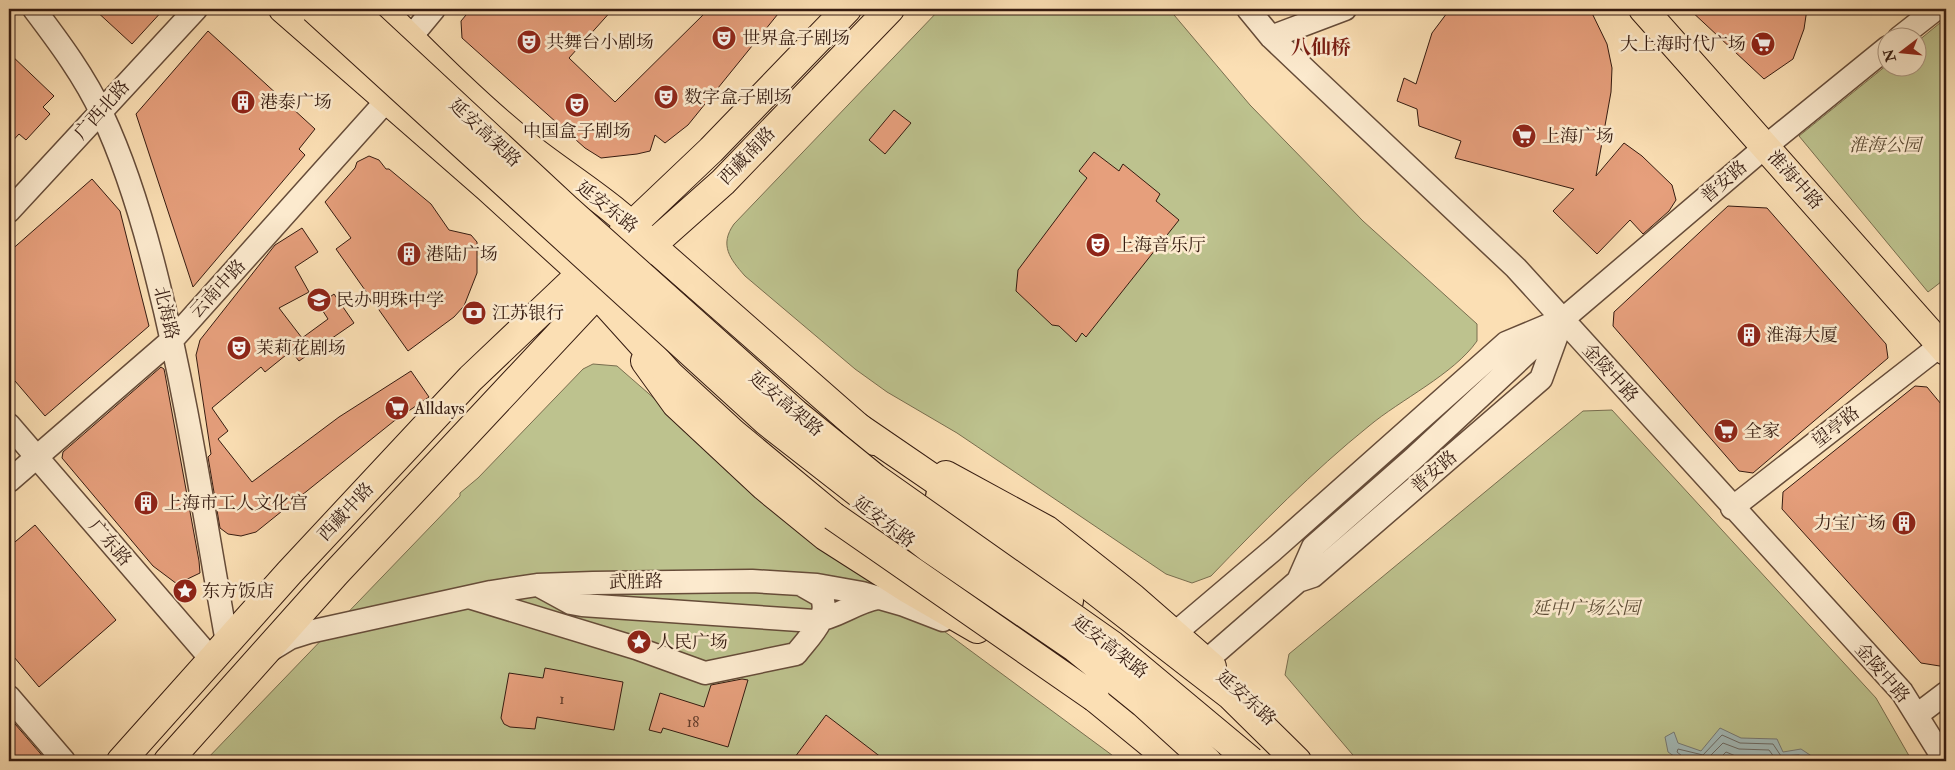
<svg xmlns="http://www.w3.org/2000/svg" width="1955" height="770" viewBox="0 0 1955 770" font-family="'IM FELL Double Pica','Noto Serif SC',serif">
	<style>
		.green { fill: #bdc28e; stroke: #796e4f }
		.water { fill: #a3bab8; stroke: #777a75 }
		.lines { fill: none; stroke-linecap: round; stroke-linejoin: round }
		.shore { stroke: #6c6a64; stroke-width: 1 }
		.building { fill: #e69f7c; stroke: #351b10 }
		.minor-casing { stroke: #664c39; stroke-width: 25 }
		.major-casing { stroke: #351b10; stroke-width: 30 }
		.highway-casing { stroke: #351b10; stroke-width: 30 }
		.minor { stroke: #fceace; stroke-width: 22 }
		.major { stroke: #fbdfb4; stroke-width: 28 }
		.highway { stroke: #fbdfb4; stroke-width: 28 }
		.highway-bridge-casing { stroke: #351b10; stroke-width: 30; stroke-linecap: butt }
		.highway-bridge { stroke: #fbdfb4; stroke-width: 28 }
		.labels { text-anchor: middle; dominant-baseline: central; stroke-width: 5; stroke-linejoin: round; paint-order: stroke }
		.number-label { font-size: 15px; fill: #613c2b }
		.poi-label { font-size: 18px; fill: #351b10; stroke: #fceace; text-anchor: start }
		.street-label { font-size: 18px; fill: #351b10; stroke: #fceace }
		.park-label { font-size: 18px; font-style: italic; fill: #5e4d36; stroke: #fceace }
		.quarter-label { font-size: 20px; font-weight: bold; fill: #7a1f14; stroke: #fceace }
	</style>
	<rect width="100%" height="100%" fill="#fbdfb4"/>
	<filter id="stains"><feTurbulence type="fractalNoise" baseFrequency=".004" numOctaves="4"/><feColorMatrix values="0 0 0 0 .2 0 0 0 0 .09 0 0 0 0 .02 0 0 0 .5 -.17"/></filter>
	<radialGradient id="worn" r=".72"><stop offset=".6" stop-color="#630" stop-opacity="0"/><stop offset="1" stop-color="#630" stop-opacity=".3"/></radialGradient>
	<!-- green -->
	<path class="green" d="M940,9h229l81,96 113,116 114,103v17c-23,33 -77,59 -108,85 -56,45 -108,98 -158,150l-19,7 -26,-9 -209,-141 -70,-41 -32,-23 -110,-93c-15,-17 -26,-31 -11,-52z
		M1946,18v260l-18,14 -129,-156 88,-71 1,3h30v-27z
		M593,364l24,2 179,156 324,239h-915l255,-265v-3l18,-15 105,-109z
		M1612,410l264,288 36,63h-554l-73,-86 4,-21 294,-243z"/>
	<!-- water -->
	<path class="water" d="M1720,728l21,10 36,1 6,13 18,-3 18,12h-138l-13,-9 -3,-15 9,-5 4,11 23,8z"/>
	<g class="lines">
		<!-- shore -->
		<path class="shore" d="M1683,761l-1,-5 -5,-4 1,-3 25,6 19,-20 18,8 33,1 8,12 18,-1 11,6
			M1705,761l18,-18 16,6 30,1 8,11
			M1717,761l9,-9 12,5 26,1 3,3"/>
	</g>
	<!-- building -->
	<path class="building" d="M94,9h70l-32,35z
		M471,9h142l-44,49 46,44 94,-93h73l-94,116 -23,18 -10,-8 -5,16 -13,3 -36,4 -16,-10 -123,-110 -1,-17z
		M1450,9h140l17,35 5,24 -1,24 -15,84 28,-33 18,13 30,29 4,15 -7,11 -26,23 -13,-14 -33,34 -44,-43 21,-22 -119,-31 6,-17 -42,-15 -2,-17 -20,-8 7,-23 12,6 16,-51z
		M1689,9h118l-3,20 -11,30 -29,20z
		M208,31l107,98 -16,20 6,6 -112,132 -57,-173z
		M9,53l45,43 -11,11 7,7 -24,26 -7,-6 -10,11z
		M894,110l17,13 -26,31 -16,-14z
		M1094,152l25,19 4,-7 37,30 -4,7 23,19 -93,117 -4,-4 -6,9 -17,-16 -7,-1 -36,-34 2,-21 69,-92 -8,-7z
		M369,156l10,4 7,9h3l42,35 18,26 22,5 6,7v31l-13,33 -10,11 -46,34 -72,-102 15,-11 -26,-36 30,-34 2,-6z
		M92,179l28,32 29,115 -104,90 -36,-42v-122z
		M1728,206l39,2 119,136 2,14 -135,115 -14,-2 -126,-145 1,-14z
		M302,228l16,24 -23,15 14,25 -30,16 23,30 26,-19 -9,-14 15,-11 20,29 -55,38 -8,-10 -26,21 -4,-5 -49,41 16,23 -10,8 34,43 87,-65 72,-46 18,26 -35,24 -138,111 -15,4 -13,-2 -8,-6 -12,-71 3,-3 -15,-99 4,-15 75,-95z
		M161,367l3,2 1,5 34,187 1,12 -23,11 -24,-18 -91,-108 1,-6z
		M1915,386l12,1 19,23v257l-25,-4 -139,-154 1,-17z
		M35,525l81,95 -77,67 -30,-36v-104z
		M545,668l78,14 -9,48 -77,-13 -2,12 -25,-2 -6,-3 -3,-6 8,-45 34,5z
		M742,679l6,1 -20,67 -65,-19 -2,5 -12,-3 11,-37 44,14 7,-22z
		M826,715l60,46h-94z
		M9,717l31,36 6,8h-37z"/>
	<g class="lines">
		<defs>
			<path id="minor" d="M34,9c25,33 51,68 68,105 25,53 42,111 56,168 30,119 47,240 69,360
				M1248,9l23,28 40,38 205,193 386,424 43,69
				M1271,37l74,-28
				M410,38l24,-29
				M1899,38l37,-29
				M9,211l187,-202
				M9,425l203,235
				M9,481l164,-142 215,-240
				M1732,508l209,-163
				M1298,581l15,-34 100,-88 149,-139 209,-178 117,-95
				M538,585l33,18 11,2 232,16c23,-3 41,-19 64,-23
				M472,598l164,50 69,25 91,-19c12,-16 36,-37 25,-58l-21,-12
				M1174,634l99,-84 233,-207 43,-18
				M272,649l18,-11 19,-6 182,-40 46,-7 56,-2 159,-2 65,4 45,8 42,12 39,15
				M1206,661l92,-80 15,-5 228,-197 20,-55
				M9,697l55,64
				M1917,715l29,-22"/>
			<path id="major" d="M283,9l205,179 113,103 20,14
				M381,9c48,48 97,98 150,140 41,32 86,58 121,97l222,195
				M1643,9l303,342
				M645,361l31,43 89,83 60,49 83,53 69,40
				M946,475l101,55 86,68 79,69
				M940,496l129,105
				M1021,618l49,58
				M121,761l168,-188 182,-195 240,-228 136,-141
				M168,761l168,-188 261,-279 126,-112 167,-173"/>
			<path id="highway" d="M597,294l73,81 63,58 100,83
				M855,425l225,154 151,117 66,65
				M1095,698l77,63"/>
		</defs>
		<!-- minor casing -->
		<use href="#minor" class="minor-casing"/>
		<!-- major casing -->
		<use href="#major" class="major-casing"/>
		<!-- highway casing -->
		<use href="#highway" class="highway-casing"/>
		<!-- minor -->
		<use href="#minor" class="minor"/>
		<!-- major -->
		<use href="#major" class="major"/>
		<!-- highway -->
		<use href="#highway" class="highway"/>
		<defs>
			<path id="highway-bridge" d="M314,9l452,412 163,127 145,99 69,56 64,58
				M352,9l214,199 229,205 80,65 237,167 139,116
				M833,516l262,182"/>
		</defs>
		<!-- highway-bridge casing -->
		<use href="#highway-bridge" class="highway-bridge-casing"/>
		<!-- highway-bridge -->
		<use href="#highway-bridge" class="highway-bridge"/>
	</g>
	<!-- icons -->
	<defs>
		<symbol id="theatre-disc" viewBox="-11 -11 22 22"><circle r="9.5" fill="#8f2418" stroke="#fceace"/><path d="M-5-5.5Q0-4 5-5.5V0Q5 5 0 6Q-5 5-5 0ZM-3.3-2.5H-1v1.5H-3.3ZM1-2.5H3.3v1.5H1ZM-2.8 1Q0 5.5 2.8 1Z" fill="#fff"/></symbol>
		<symbol id="supermarket-disc" viewBox="-11 -11 22 22"><circle r="9.5" fill="#8f2418" stroke="#fceace"/><path d="M-6-5.5h2.5l.6 2H6L4.5 2H-2.5L-4.4-4H-6ZM-1.5 3.2a1.3 1.3 0 1 0 .1 0ZM3 3.2a1.3 1.3 0 1 0 .1 0Z" fill="#fff"/></symbol>
		<symbol id="building-disc" viewBox="-11 -11 22 22"><circle r="9.5" fill="#8f2418" stroke="#fceace"/><path d="M-4-6H4V6H1V3H-1V6H-4ZM-2.5-4.3h1.7v1.8h-1.7ZM.8-4.3h1.7v1.8H.8ZM-2.5-1h1.7V.8h-1.7ZM.8-1h1.7V.8H.8Z" fill="#fff"/></symbol>
		<symbol id="school-disc" viewBox="-11 -11 22 22"><circle r="9.5" fill="#8f2418" stroke="#fceace"/><path d="M0-5L7-2L0 1L-7-2ZM-4 1L0 2.5L4 1V4Q0 6-4 4Z" fill="#fff"/></symbol>
		<symbol id="bank-disc" viewBox="-11 -11 22 22"><circle r="9.5" fill="#8f2418" stroke="#fceace"/><path d="M-6-4H6V4H-6ZM0-2.3a2.3 2.3 0 1 0 0 4.6a2.3 2.3 0 1 0 0-4.6Z" fill="#fff"/></symbol>
		<symbol id="sight-disc" viewBox="-11 -11 22 22"><circle r="9.5" fill="#8f2418" stroke="#fceace"/><path d="M0-6L1.8-2.2L6-1.7L2.9 1.2L3.7 5.4L0 3.3L-3.7 5.4L-2.9 1.2L-6-1.7L-1.8-2.2Z" fill="#fff"/></symbol>
	</defs>
	<g fill-rule="evenodd">
		<use href="#theatre-disc" x="710" y="24" width="28" height="28"/>
		<use href="#theatre-disc" x="515" y="28" width="28" height="28"/>
		<use href="#supermarket-disc" x="1749" y="30" width="28" height="28"/>
		<use href="#theatre-disc" x="652" y="83" width="28" height="28"/>
		<use href="#building-disc" x="229" y="88" width="28" height="28"/>
		<use href="#theatre-disc" x="563" y="91" width="28" height="28"/>
		<use href="#supermarket-disc" x="1510" y="122" width="28" height="28"/>
		<use href="#theatre-disc" x="1084" y="231" width="28" height="28"/>
		<use href="#building-disc" x="395" y="240" width="28" height="28"/>
		<use href="#school-disc" x="305" y="286" width="28" height="28"/>
		<use href="#bank-disc" x="460" y="299" width="28" height="28"/>
		<use href="#building-disc" x="1735" y="321" width="28" height="28"/>
		<use href="#theatre-disc" x="225" y="334" width="28" height="28"/>
		<use href="#supermarket-disc" x="383" y="394" width="28" height="28"/>
		<use href="#supermarket-disc" x="1712" y="417" width="28" height="28"/>
		<use href="#building-disc" x="132" y="489" width="28" height="28"/>
		<use href="#building-disc" x="1890" y="509" width="28" height="28"/>
		<use href="#sight-disc" x="171" y="577" width="28" height="28"/>
		<use href="#sight-disc" x="625" y="628" width="28" height="28"/>
	</g>
	<g class="labels">
		<!-- number labels -->
		<g class="number-label">
			<text x="562" y="699">1</text>
			<text x="693" y="722">18</text>
		</g>
		<!-- poi labels -->
		<g class="poi-label">
			<text x="742" y="38">世界盒子剧场</text>
			<text x="546" y="42">共舞台小剧场</text>
			<text x="1746" y="44" text-anchor="end">大上海时代广场</text>
			<text x="684" y="97">数字盒子剧场</text>
			<text x="260" y="102">港泰广场</text>
			<text x="577" y="131" text-anchor="middle">中国盒子剧场</text>
			<text x="1542" y="136">上海广场</text>
			<text x="1116" y="245">上海音乐厅</text>
			<text x="426" y="254">港陆广场</text>
			<text x="336" y="300">民办明珠中学</text>
			<text x="492" y="313">江苏银行</text>
			<text x="1766" y="335">淮海大厦</text>
			<text x="256" y="348">茉莉花剧场</text>
			<text x="414" y="408">Alldays</text>
			<text x="1744" y="431">全家</text>
			<text x="164" y="503">上海市工人文化宫</text>
			<text x="1886" y="523" text-anchor="end">力宝广场</text>
			<text x="202" y="591">东方饭店</text>
			<text x="656" y="642">人民广场</text>
		</g>
		<!-- street labels -->
		<g class="street-label">
			<text transform="translate(102 110) rotate(-48)">广西北路</text>
			<text transform="translate(485 133) rotate(43)">延安高架路</text>
			<text transform="translate(747 156) rotate(-46)">西藏南路</text>
			<text transform="translate(1795 180) rotate(48)">淮海中路</text>
			<text transform="translate(1724 182) rotate(-41)">普安路</text>
			<text transform="translate(607 207) rotate(38)">延安东路</text>
			<text transform="translate(218 289) rotate(-47)">云南中路</text>
			<text transform="translate(166 313) rotate(76)">北海路</text>
			<text transform="translate(1610 373) rotate(47)">金陵中路</text>
			<text transform="translate(786 404) rotate(40)">延安高架路</text>
			<text transform="translate(1836 427) rotate(-38)">望亭路</text>
			<text transform="translate(1434 472) rotate(-41)">普安路</text>
			<text transform="translate(346 512) rotate(-47)">西藏中路</text>
			<text transform="translate(884 522) rotate(37)">延安东路</text>
			<text transform="translate(110 543) rotate(49)">广东路</text>
			<text transform="translate(636 582) rotate(-1)">武胜路</text>
			<text transform="translate(1110 647) rotate(38)">延安高架路</text>
			<text transform="translate(1882 673) rotate(49)">金陵中路</text>
			<text transform="translate(1246 698) rotate(42)">延安东路</text>
		</g>
		<!-- park labels -->
		<g class="park-label">
			<text x="1885" y="145">淮海公园</text>
			<text x="1586" y="608">延中广场公园</text>
		</g>
		<!-- quarter labels -->
		<g class="quarter-label">
			<text x="1321" y="47">八仙桥</text>
		</g>
	</g>
	<!-- margin -->
	<rect width="1955" height="770" fill="none" stroke="#fbdfb4" stroke-width="30"/>
	<rect x="10" y="10" width="1935" height="750" fill="none" stroke="#351b10" stroke-width="2.5"/>
	<rect x="15" y="15" width="1925" height="740" fill="none" stroke="#351b10"/>
	<!-- north arrow -->
	<g transform="translate(1902 52) rotate(254)"><circle r="24" fill="#fceace" stroke="#ac9782"/>
	<path d="M0-4L9 19L0 12L-9 19Z" fill="#8f2418"/>
	<text y="-8" font-size="14" font-weight="bold" text-anchor="middle" fill="#351b10">N</text>
	</g>
	<rect width="100%" height="100%" filter="url(#stains)"/>
	<rect width="100%" height="100%" fill="url(#worn)"/>
</svg>
